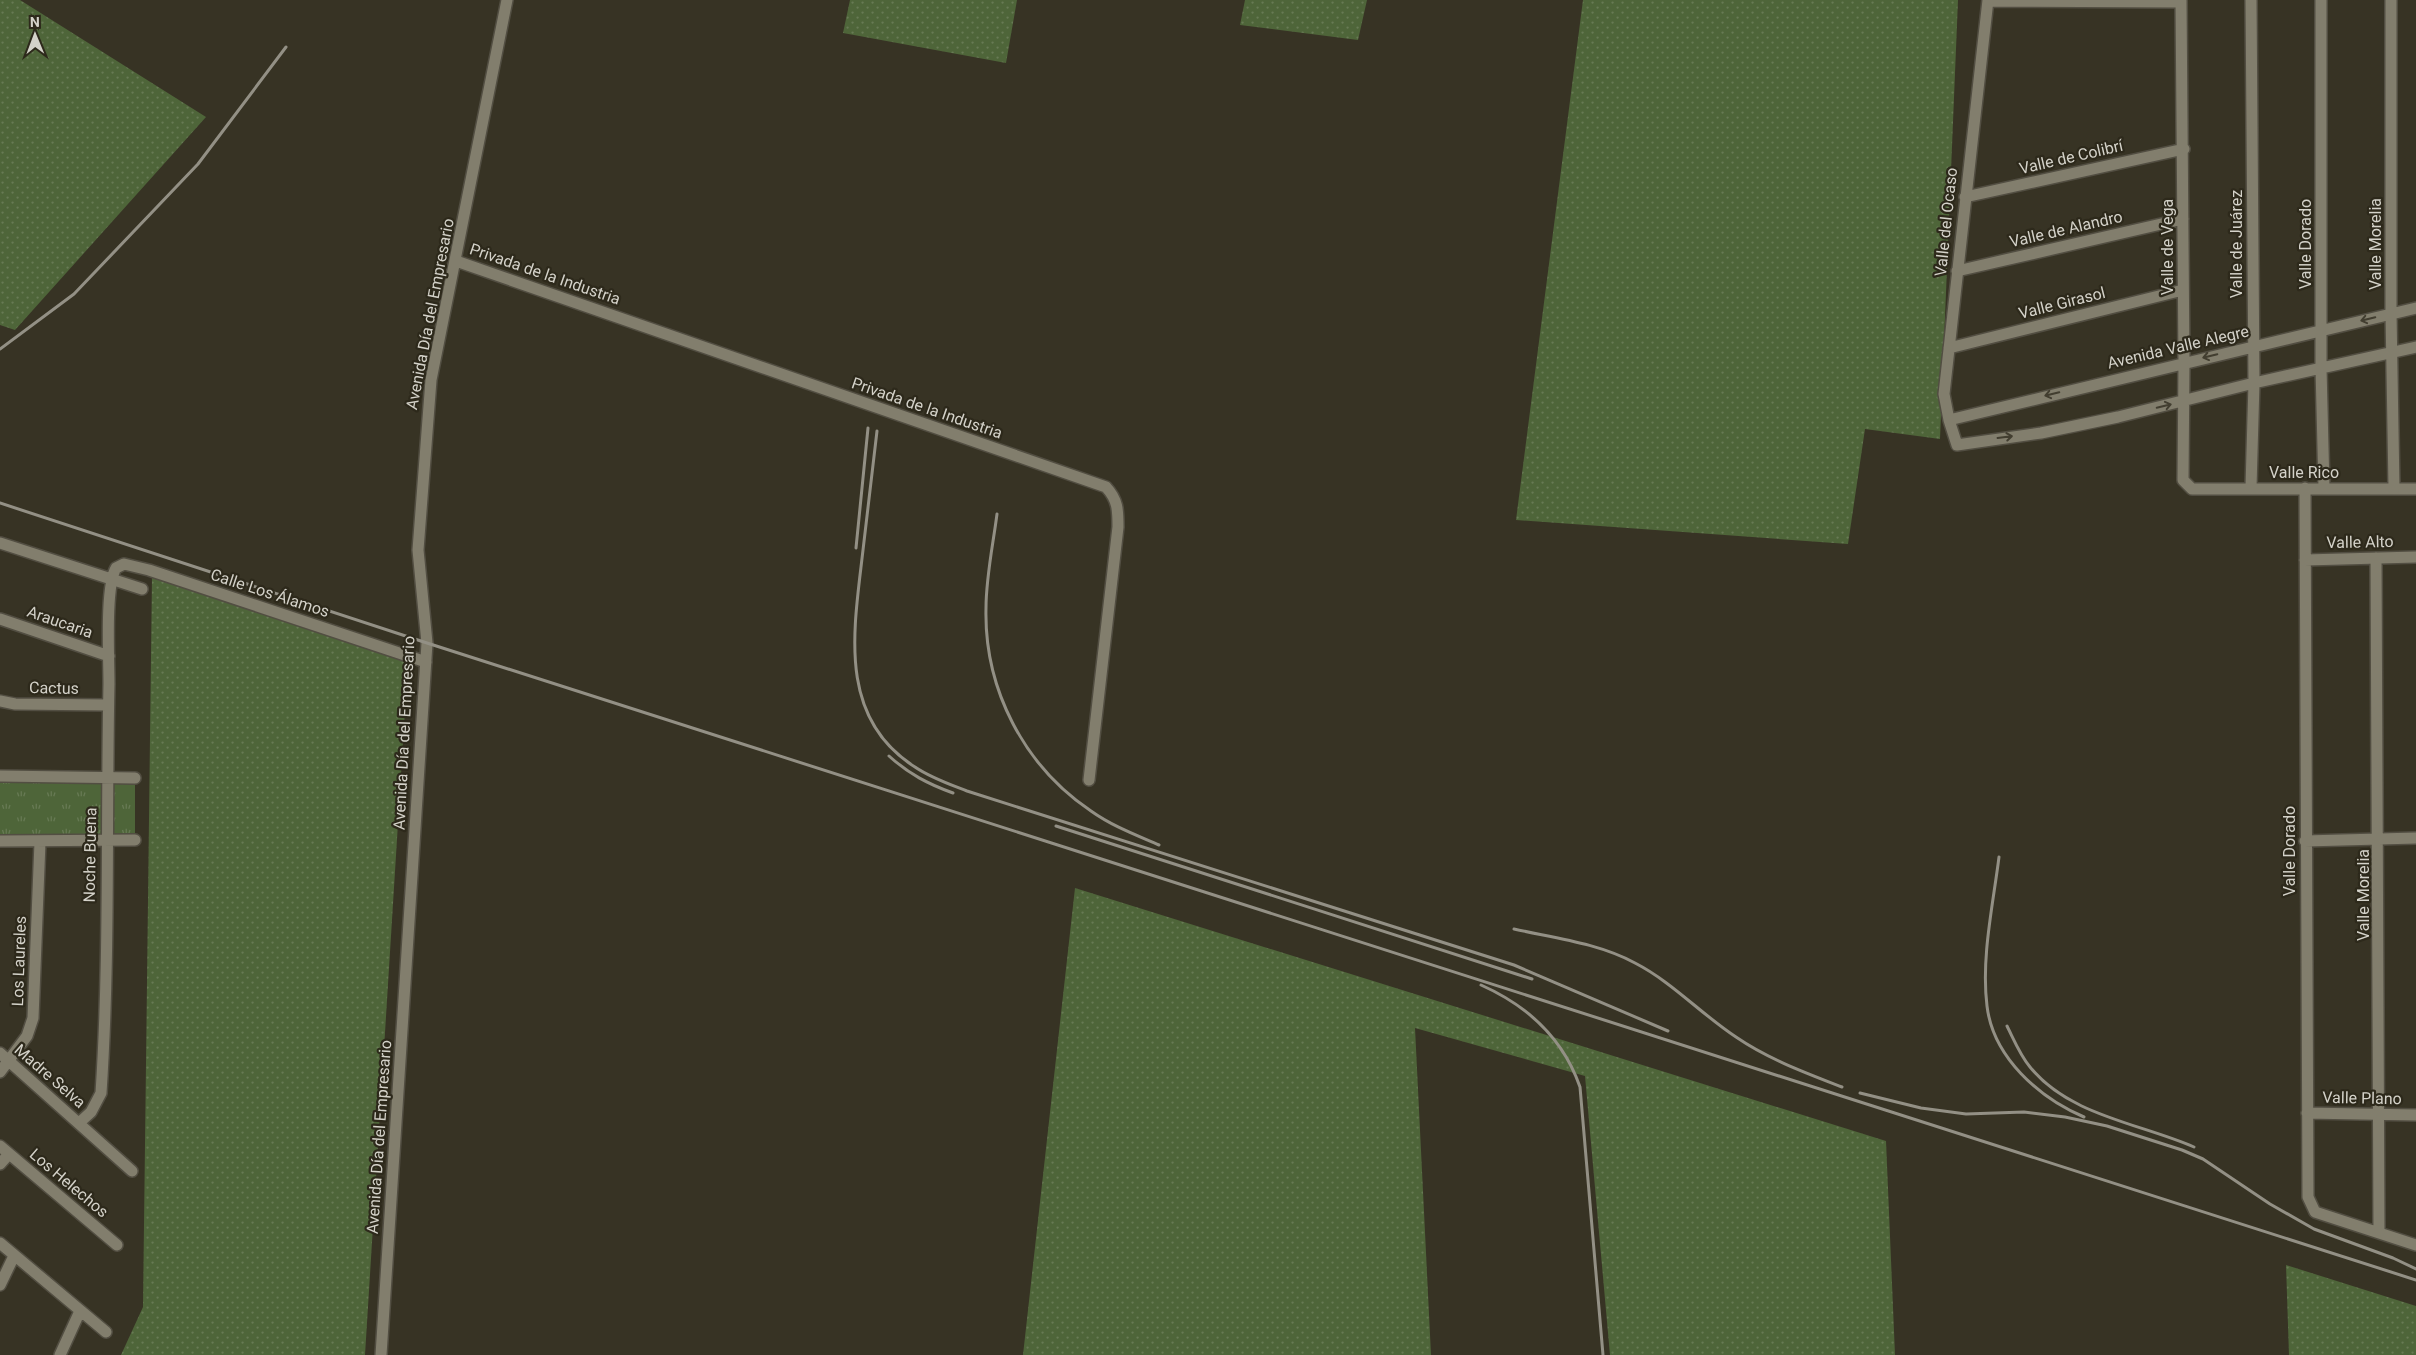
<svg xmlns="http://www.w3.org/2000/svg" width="2416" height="1355" viewBox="0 0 2416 1355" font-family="Roboto,sans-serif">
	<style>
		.grass { fill: url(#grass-dots) }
		.park { fill: url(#park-tufts) }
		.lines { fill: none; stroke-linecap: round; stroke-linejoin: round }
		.minor-casing { stroke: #524e42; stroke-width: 14 }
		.minor { stroke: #827e6d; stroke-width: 11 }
		.rail { stroke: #939085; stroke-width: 3 }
		.oneway { stroke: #423e30 }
		.labels { text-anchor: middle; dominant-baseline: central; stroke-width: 4.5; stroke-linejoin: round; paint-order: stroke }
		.street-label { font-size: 16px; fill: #d4d2c9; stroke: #2d291b }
	</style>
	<defs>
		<pattern id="grass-dots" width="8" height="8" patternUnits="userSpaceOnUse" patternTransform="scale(1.25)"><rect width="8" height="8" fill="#4e6539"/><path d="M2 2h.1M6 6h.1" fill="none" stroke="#677a54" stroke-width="1.8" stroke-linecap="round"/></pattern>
		<pattern id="park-tufts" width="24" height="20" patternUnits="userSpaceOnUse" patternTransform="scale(1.25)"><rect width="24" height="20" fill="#4e6539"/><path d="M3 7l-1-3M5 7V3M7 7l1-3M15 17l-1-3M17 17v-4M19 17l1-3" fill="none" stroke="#677a54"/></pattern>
	</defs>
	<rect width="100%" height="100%" fill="#373324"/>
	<!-- grass -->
	<path class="grass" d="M0,0h20l186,117 -191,213 -15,-5z
		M850,0h167l-11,63 -163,-30z
		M1245,0h122l-9,40 -118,-15z
		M1583,0h375l-18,439 -75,-10 -17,115 -332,-24z
		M152,576l256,86 -43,693h-244l22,-48z
		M1075,888l811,253 9,214h-285l-25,-279 -170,-48 16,327h-408z
		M2286,1265l130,41v49h-127z"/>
	<!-- park -->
	<path class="park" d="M0,776l135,2v62l-135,1z"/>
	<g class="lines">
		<defs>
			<path id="minor" d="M1988,0l-44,394 5,26 8,25 84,-12 77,-16 136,-34 162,-36
				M2181,0l3,362 -1,118 9,9h224
				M2251,0l3,383 -3,104
				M2321,0v368l3,120
				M2391,0v313l3,175
				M1988,1l193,1
				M1965,197l219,-48
				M456,261l650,226c12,13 12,23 12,40l-29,253
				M1957,271l226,-52
				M1949,348l234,-58
				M1949,420l467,-112
				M2305,488l3,709 7,15 101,33
				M0,543l142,46
				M2376,558l3,674
				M2305,560l111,-3
				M0,619l109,37
				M0,701l15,3 93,1
				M0,776l135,2
				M0,841l135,-1
				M2305,841l111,-3
				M0,1053l132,118
				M0,1072l27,-36 6,-18 7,-176
				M2307,1113l109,2
				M79,1123l12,-11 10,-19c9,-136 5,-273 8,-409 0,-25 -4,-98 7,-116l8,-4 25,6 277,92
				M0,1146l117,99
				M0,1164l9,-10
				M0,1243l106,89
				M0,1285l14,-29
				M60,1355l20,-44
				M381,1355l46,-712 -9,-93 13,-170 76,-380"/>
		</defs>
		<!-- minor casing -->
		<use href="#minor" class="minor-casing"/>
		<!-- minor -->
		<use href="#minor" class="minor"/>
		<!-- rail -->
		<path class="rail" d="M0,349l74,-55 124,-130 88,-117
			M877,431c-5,46 -11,91 -16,136 -9,74 -19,154 54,200 16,11 34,17 52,24l547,174 154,66
			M0,503l427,140 1989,637
			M997,514c-4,31 -11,63 -11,94 -2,81 38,158 105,203 21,15 45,24 68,34
			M856,548l12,-120
			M889,756c20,18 39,28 64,37
			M1056,826l476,153
			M1999,857c-6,48 -18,101 -12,149 6,51 52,92 97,111
			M1514,929c40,9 84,14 121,34 37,19 66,51 101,74 32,22 70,36 106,50
			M1481,985c47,21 82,53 99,102l23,268
			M2007,1026c7,14 13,29 23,41 40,49 109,56 164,80
			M1860,1093l61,15 45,6 58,-2 41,5 42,9 75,24 21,9 67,45 44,25 79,29 23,11"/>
	</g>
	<!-- one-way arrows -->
	<defs><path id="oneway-shaft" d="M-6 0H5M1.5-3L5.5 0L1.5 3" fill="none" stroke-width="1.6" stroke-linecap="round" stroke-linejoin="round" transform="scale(1.25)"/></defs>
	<g class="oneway">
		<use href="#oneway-shaft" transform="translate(2368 319) rotate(166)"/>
		<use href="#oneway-shaft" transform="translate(2210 356) rotate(167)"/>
		<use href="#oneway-shaft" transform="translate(2052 394) rotate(166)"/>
		<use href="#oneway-shaft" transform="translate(2164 406) rotate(-14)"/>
		<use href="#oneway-shaft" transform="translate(2005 437) rotate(-7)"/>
	</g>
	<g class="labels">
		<!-- street labels -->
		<g class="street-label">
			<text transform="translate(2071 157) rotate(-13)">Valle de Colibrí</text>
			<text transform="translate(1946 222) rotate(-84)">Valle del Ocaso</text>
			<text transform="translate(2066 229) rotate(-13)">Valle de Alandro</text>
			<text transform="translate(2236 244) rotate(-90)">Valle de Juárez</text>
			<text transform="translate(2305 244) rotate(-90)">Valle Dorado</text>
			<text transform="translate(2375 244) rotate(-90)">Valle Morelia</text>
			<text transform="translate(2167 247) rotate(-90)">Valle de Vega</text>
			<text transform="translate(545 274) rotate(19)">Privada de la Industria</text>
			<text transform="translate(2062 303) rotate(-14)">Valle Girasol</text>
			<text transform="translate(430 314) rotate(-79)">Avenida Día del Empresario</text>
			<text transform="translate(2178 347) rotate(-13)">Avenida Valle Alegre</text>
			<text transform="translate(927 408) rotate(19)">Privada de la Industria</text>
			<text x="2304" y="472">Valle Rico</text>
			<text transform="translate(2360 542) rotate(-1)">Valle Alto</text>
			<text transform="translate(270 593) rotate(18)">Calle Los Álamos</text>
			<text transform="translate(60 622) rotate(19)">Araucaria</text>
			<text transform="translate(54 688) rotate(1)">Cactus</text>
			<text transform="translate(404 733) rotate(-87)">Avenida Día del Empresario</text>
			<text transform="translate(2289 851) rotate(-90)">Valle Dorado</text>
			<text transform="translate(90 855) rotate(-89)">Noche Buena</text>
			<text transform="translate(2363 895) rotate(-90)">Valle Morelia</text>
			<text transform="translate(19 961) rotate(-88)">Los Laureles</text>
			<text transform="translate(50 1076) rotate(41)">Madre Selva</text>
			<text transform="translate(2362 1098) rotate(1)">Valle Plano</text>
			<text transform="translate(379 1137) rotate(-86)">Avenida Día del Empresario</text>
			<text transform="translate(69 1183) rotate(40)">Los Helechos</text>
		</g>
	</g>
	<!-- north arrow -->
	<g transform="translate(35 35) rotate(359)" stroke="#2d291b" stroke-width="4" paint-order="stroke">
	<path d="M0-4L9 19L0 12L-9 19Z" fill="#d4d2c9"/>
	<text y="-8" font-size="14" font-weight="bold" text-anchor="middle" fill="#d4d2c9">N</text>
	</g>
</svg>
